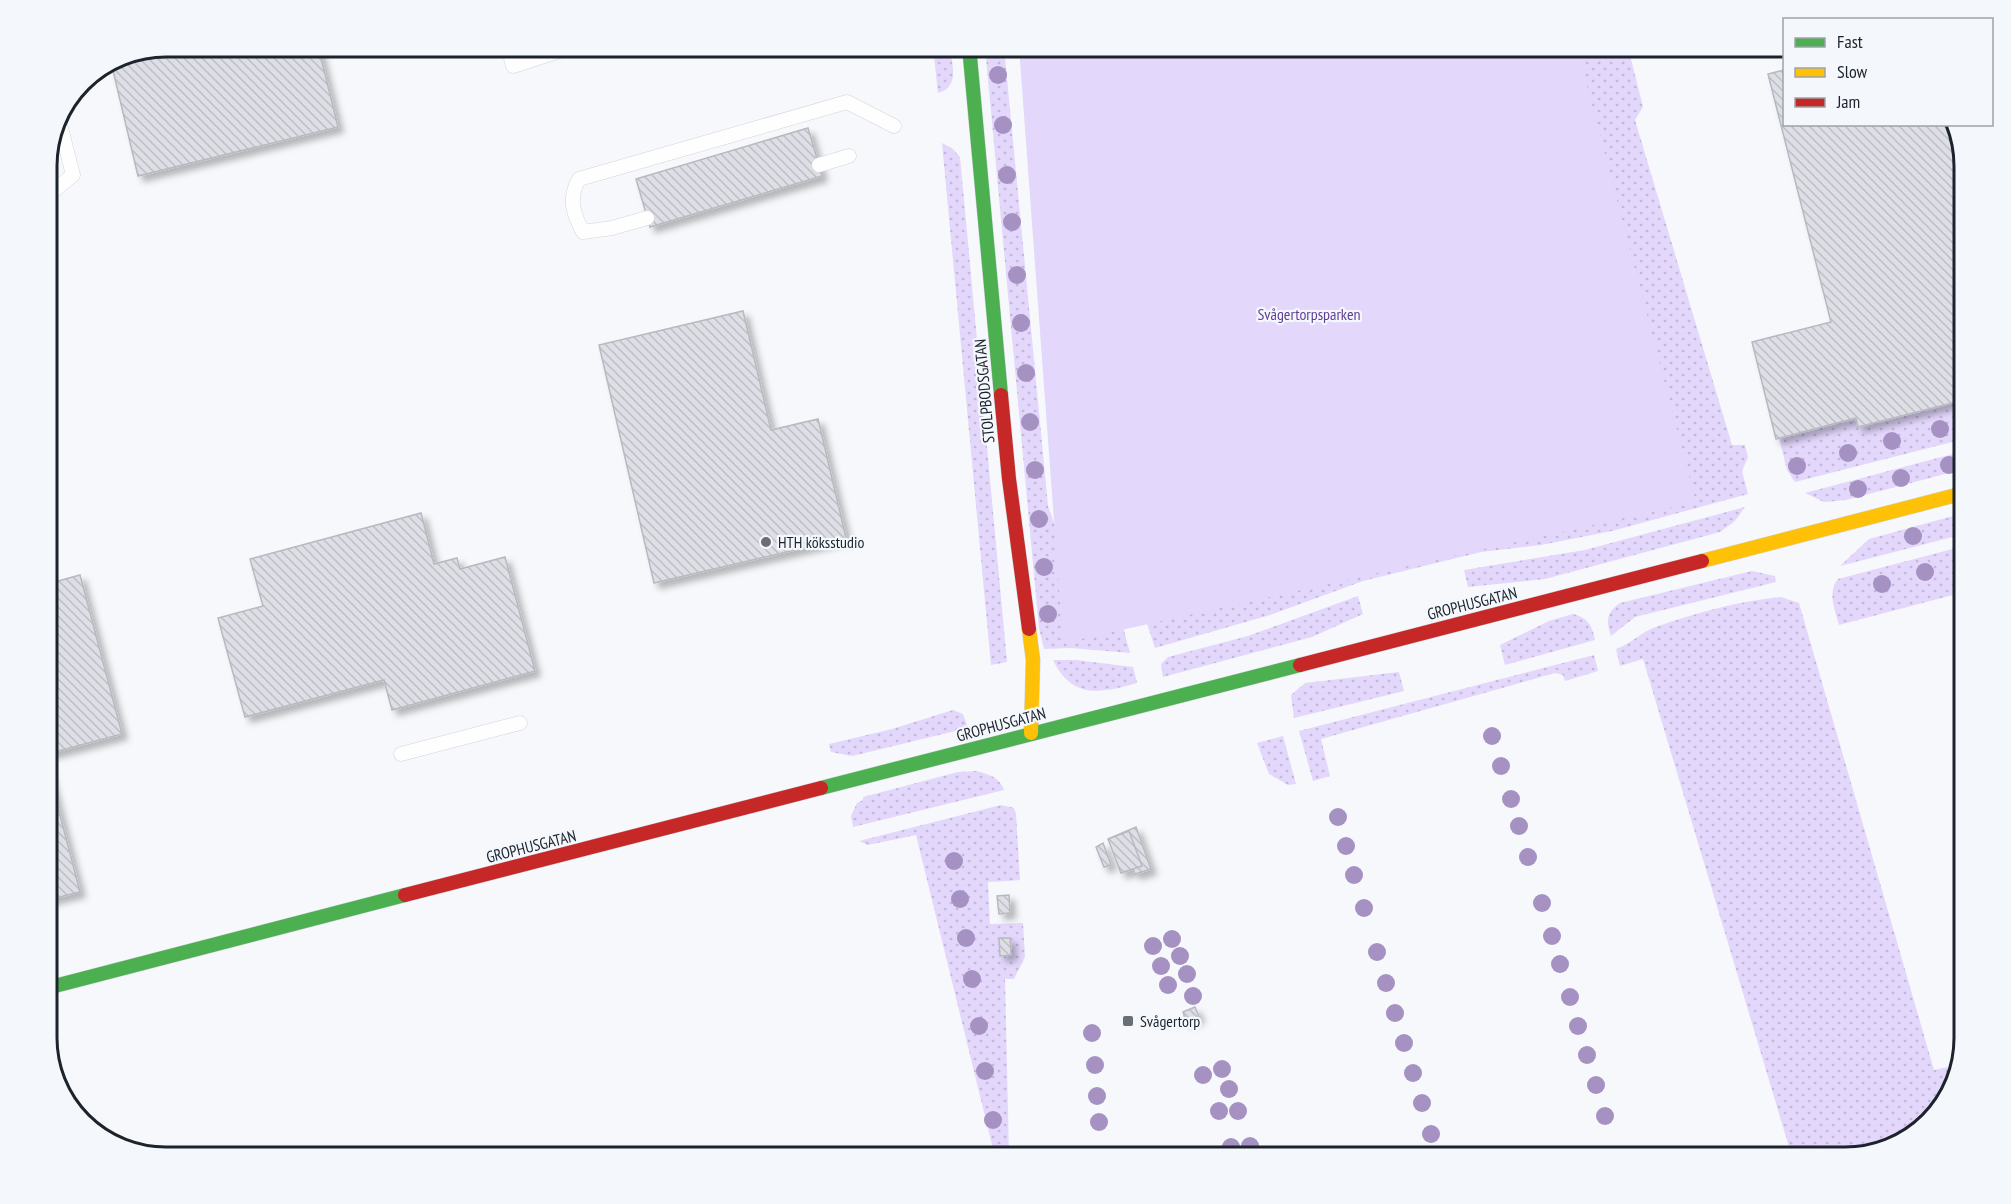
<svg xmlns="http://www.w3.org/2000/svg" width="2011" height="1204" viewBox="0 0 2011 1204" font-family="'PT Sans Narrow',sans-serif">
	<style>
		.grass { fill: url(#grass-dots) }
		.green { fill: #e3d7fc }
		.building { fill: url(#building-back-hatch); stroke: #b8b9c0; stroke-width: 1.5; filter: url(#shadow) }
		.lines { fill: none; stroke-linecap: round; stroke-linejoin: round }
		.lane-casing { stroke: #d0d5db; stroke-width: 15 }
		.fast-casing { stroke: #d0d5db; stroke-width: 15 }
		.slow-casing { stroke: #d0d5db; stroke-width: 15 }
		.jam-casing { stroke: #d0d5db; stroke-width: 15 }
		.lane { stroke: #fefefe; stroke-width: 14 }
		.fast { stroke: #4caf50; stroke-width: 14 }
		.slow { stroke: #ffc107; stroke-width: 14 }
		.jam { stroke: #c62828; stroke-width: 14 }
		.tree { fill: #a591c2 }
		.poi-dot { fill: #696e74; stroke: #f4f8fd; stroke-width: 2 }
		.labels { text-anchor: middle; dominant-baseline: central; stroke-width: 4.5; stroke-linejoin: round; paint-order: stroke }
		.park-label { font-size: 16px; fill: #623d94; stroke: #f4f8fd }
		.street-label { font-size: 16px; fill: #1d232c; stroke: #f4f8fd }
		.poi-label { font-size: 16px; fill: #1d232c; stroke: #f4f8fd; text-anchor: start }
		.rim { fill: none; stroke: #1d232c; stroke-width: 3 }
	</style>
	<defs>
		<pattern id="grass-dots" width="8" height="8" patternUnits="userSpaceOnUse" patternTransform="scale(1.5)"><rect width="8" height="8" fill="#e3d7fc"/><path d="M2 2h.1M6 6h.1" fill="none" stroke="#c2b8d8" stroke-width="1.8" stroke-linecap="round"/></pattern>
		<pattern id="building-back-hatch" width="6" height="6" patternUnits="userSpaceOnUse" patternTransform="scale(1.5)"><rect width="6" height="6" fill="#dedfe6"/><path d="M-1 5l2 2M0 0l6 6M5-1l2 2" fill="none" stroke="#bebfc5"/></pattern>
		<filter id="shadow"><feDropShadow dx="5.5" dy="5.5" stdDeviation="3" flood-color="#0004"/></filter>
	</defs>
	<rect width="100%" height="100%" fill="#f6f8fb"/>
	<!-- grass -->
	<path class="grass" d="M933,47h17c2,17 10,41 -12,46z
		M985,47h19l44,459 14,39 59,74 9,34 -59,-5 -27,1 -5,-21z
		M1421,47h207l15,60 -8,13 97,325h13l3,12 -6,14 6,23 -136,37 -71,14 -60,7 -118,29 -93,34 -115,33 -12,-36z
		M942,143l11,6 7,8 47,505 -16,3z
		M1964,400v39l-169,43 -8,-12 -8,-32 77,-20 2,9z
		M1964,451v18l-118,31 -22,2 -19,-9z
		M1745,507l-10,14 -15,11 -175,47 -77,8 -4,-17 121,-20z
		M1964,513v21l-124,32 29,-27z
		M1964,546v46l-125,33c-4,-15 -12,-33 -1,-46z
		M1752,571l23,5 1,6 -141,35 -24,19c-5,-15 -5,-23 9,-33z
		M1358,596l5,18 -51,23 -149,40 -2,-13 7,-7 80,-21z
		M1781,597l18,6 135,467 23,-5 -9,33 -44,44 -59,15h-53l-149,-498 -23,7 -4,-17c15,-5 26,-18 40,-22 39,-14 84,-26 125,-30z
		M1573,614c15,4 19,11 22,26l-90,25 -5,-20 49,-24z
		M1594,655l4,16 -33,10 -2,-6 -8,-2 -234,66 9,37 -17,5 -14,-50z
		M1053,660h23l57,7 4,16c-35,10 -65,17 -84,-23z
		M1399,672l5,19 -110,27 -3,-23 14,-12z
		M953,710l10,4 5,14 -116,28 -21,-4 -2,-8 63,-15z
		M1283,736l13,48 -8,1 -19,-11 -12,-31z
		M976,771c13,3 23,6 28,19l-151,37 -2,-11 6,-13 6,-3v-3l95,-25z
		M1001,805l13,3 2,6 4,66 -32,2 2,42 33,-1 2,34 -11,22h-9l4,178h-14l-79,-322 -48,10 -9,-4z"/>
	<!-- green -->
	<path class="green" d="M1019,47h558l119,455 -633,141z"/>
	<!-- building -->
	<path class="building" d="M166,46h152l20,81 -200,49 -27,-114 10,-7z
		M516,46h42l-39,11z
		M1784,70v54h170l10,35v241l-106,27 -2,-9 -80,21 -24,-97 79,-20 -63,-248z
		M808,128l14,48 -172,51 -14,-48z
		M743,311l28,119 47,-11 28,119 -192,45 -55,-238z
		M421,513l13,51 23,-6 3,11 45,-12 30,114 -143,39 -8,-30 -139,37 -27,-99 45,-12 -13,-47z
		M80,575l42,159 -75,20v-170z
		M47,765l33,127 -33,8z
		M1136,827l15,42 -16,5 -2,-5 -12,4 -13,-34z
		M1129,831l13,35 -21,7 -13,-34z
		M1103,843l8,22 -7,2 -8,-20z
		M1009,895l1,18 -11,1 -2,-18z
		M999,938h11l1,17 -11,1z
		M1195,1007l4,10 -13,5 -3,-10z"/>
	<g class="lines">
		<defs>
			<path id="lane" d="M508,46l5,20 61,-20
				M819,165l30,-9
				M47,196l26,-21 -15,-59
				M647,218l-35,10 -29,4c-10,-18 -15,-34 -4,-53l268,-77 47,24
				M401,754l119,-31"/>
			<path id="fast" d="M969,46l32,349
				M821,788l479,-123
				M47,988l358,-93"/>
			<path id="slow" d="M1702,561l262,-68
				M1029,629l4,31 -2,73"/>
			<path id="jam" d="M1001,395l8,84 20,150
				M1300,665l402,-104
				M405,895l416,-107"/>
		</defs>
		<!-- lane casing -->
		<use href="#lane" class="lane-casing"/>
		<!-- fast casing -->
		<use href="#fast" class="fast-casing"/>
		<!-- slow casing -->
		<use href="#slow" class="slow-casing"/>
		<!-- jam casing -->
		<use href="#jam" class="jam-casing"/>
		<!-- lane -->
		<use href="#lane" class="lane"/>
		<!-- fast -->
		<use href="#fast" class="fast"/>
		<!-- slow -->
		<use href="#slow" class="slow"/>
		<!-- jam -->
		<use href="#jam" class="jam"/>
	</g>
	<!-- trees -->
	<g class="tree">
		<circle cx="998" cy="75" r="9"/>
		<circle cx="1003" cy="125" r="9"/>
		<circle cx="1007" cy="175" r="9"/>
		<circle cx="1012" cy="222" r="9"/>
		<circle cx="1017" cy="275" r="9"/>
		<circle cx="1021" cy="323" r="9"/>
		<circle cx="1026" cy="373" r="9"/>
		<circle cx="1030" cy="422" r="9"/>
		<circle cx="1940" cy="429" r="9"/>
		<circle cx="1892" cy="441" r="9"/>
		<circle cx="1848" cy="453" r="9"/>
		<circle cx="1949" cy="465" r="9"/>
		<circle cx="1797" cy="466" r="9"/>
		<circle cx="1035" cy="470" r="9"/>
		<circle cx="1901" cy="478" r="9"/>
		<circle cx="1858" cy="489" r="9"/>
		<circle cx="1039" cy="519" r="9"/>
		<circle cx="1913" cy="536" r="9"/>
		<circle cx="1044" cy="567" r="9"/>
		<circle cx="1925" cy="572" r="9"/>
		<circle cx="1882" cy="584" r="9"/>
		<circle cx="1048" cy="614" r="9"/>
		<circle cx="1492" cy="736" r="9"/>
		<circle cx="1501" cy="766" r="9"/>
		<circle cx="1511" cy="799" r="9"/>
		<circle cx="1338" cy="817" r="9"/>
		<circle cx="1519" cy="826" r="9"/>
		<circle cx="1346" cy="846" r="9"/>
		<circle cx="1528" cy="857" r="9"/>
		<circle cx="954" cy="861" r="9"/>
		<circle cx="1354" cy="875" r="9"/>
		<circle cx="960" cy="899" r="9"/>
		<circle cx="1542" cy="903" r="9"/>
		<circle cx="1364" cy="908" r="9"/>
		<circle cx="1552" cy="936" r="9"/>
		<circle cx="966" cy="938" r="9"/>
		<circle cx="1172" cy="939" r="9"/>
		<circle cx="1153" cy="946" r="9"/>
		<circle cx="1377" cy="952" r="9"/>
		<circle cx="1180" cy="956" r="9"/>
		<circle cx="1560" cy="964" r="9"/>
		<circle cx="1161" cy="966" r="9"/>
		<circle cx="1187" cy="974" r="9"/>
		<circle cx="972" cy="979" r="9"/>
		<circle cx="1386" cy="983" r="9"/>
		<circle cx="1168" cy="985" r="9"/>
		<circle cx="1193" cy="996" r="9"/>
		<circle cx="1570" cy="997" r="9"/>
		<circle cx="1395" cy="1013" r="9"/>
		<circle cx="979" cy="1026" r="9"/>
		<circle cx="1578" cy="1026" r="9"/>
		<circle cx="1092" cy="1033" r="9"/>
		<circle cx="1404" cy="1043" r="9"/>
		<circle cx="1587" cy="1055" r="9"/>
		<circle cx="1095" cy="1065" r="9"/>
		<circle cx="1222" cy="1069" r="9"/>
		<circle cx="985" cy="1071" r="9"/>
		<circle cx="1413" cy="1073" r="9"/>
		<circle cx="1203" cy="1075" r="9"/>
		<circle cx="1596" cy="1085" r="9"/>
		<circle cx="1229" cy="1089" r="9"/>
		<circle cx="1097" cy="1096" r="9"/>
		<circle cx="1422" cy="1103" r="9"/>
		<circle cx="1219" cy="1111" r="9"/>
		<circle cx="1238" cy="1111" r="9"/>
		<circle cx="1605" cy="1116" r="9"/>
		<circle cx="993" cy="1120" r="9"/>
		<circle cx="1099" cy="1122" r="9"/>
		<circle cx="1431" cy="1134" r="9"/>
		<circle cx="1250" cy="1146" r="9"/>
		<circle cx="1231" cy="1147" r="9"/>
	</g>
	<!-- markers -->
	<g class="poi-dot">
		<circle cx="766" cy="542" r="6"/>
		<rect x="1122" y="1015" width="12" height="12" rx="3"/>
	</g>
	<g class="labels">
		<!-- park labels -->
		<g class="park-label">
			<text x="1309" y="314">Svågertorpsparken</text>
		</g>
		<!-- street labels -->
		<g class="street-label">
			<text transform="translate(984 391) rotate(-95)">STOLPBODSGATAN</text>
			<text transform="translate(1472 603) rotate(-14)">GROPHUSGATAN</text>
			<text transform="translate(1001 724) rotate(-15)">GROPHUSGATAN</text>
			<text transform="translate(531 846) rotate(-14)">GROPHUSGATAN</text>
		</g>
		<!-- poi labels -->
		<g class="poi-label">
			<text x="778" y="542">HTH köksstudio</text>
			<text x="1140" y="1021">Svågertorp</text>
		</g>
	</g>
	<!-- crop -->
	<path d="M0 0H2011V1204H0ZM166 57H1845A109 109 0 0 1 1954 166V1038A109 109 0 0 1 1845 1147H166A109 109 0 0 1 57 1038V166A109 109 0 0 1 166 57Z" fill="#f4f8fd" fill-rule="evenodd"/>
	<path class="rim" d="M166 57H1845A109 109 0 0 1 1954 166V1038A109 109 0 0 1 1845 1147H166A109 109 0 0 1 57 1038V166A109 109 0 0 1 166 57Z"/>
	<!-- legend -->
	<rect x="1783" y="18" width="210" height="108" fill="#f4f8fd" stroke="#9ea3a9" stroke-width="1.5"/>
	<rect x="1795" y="38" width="30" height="9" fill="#4caf50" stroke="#9ea3a9" stroke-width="1.5"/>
	<text x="1837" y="48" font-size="18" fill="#1d232c">Fast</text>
	<rect x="1795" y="68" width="30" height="9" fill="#ffc107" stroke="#9ea3a9" stroke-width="1.5"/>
	<text x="1837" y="78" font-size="18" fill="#1d232c">Slow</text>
	<rect x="1795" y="98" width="30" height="9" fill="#c62828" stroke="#9ea3a9" stroke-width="1.5"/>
	<text x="1837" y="108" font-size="18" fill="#1d232c">Jam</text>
</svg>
